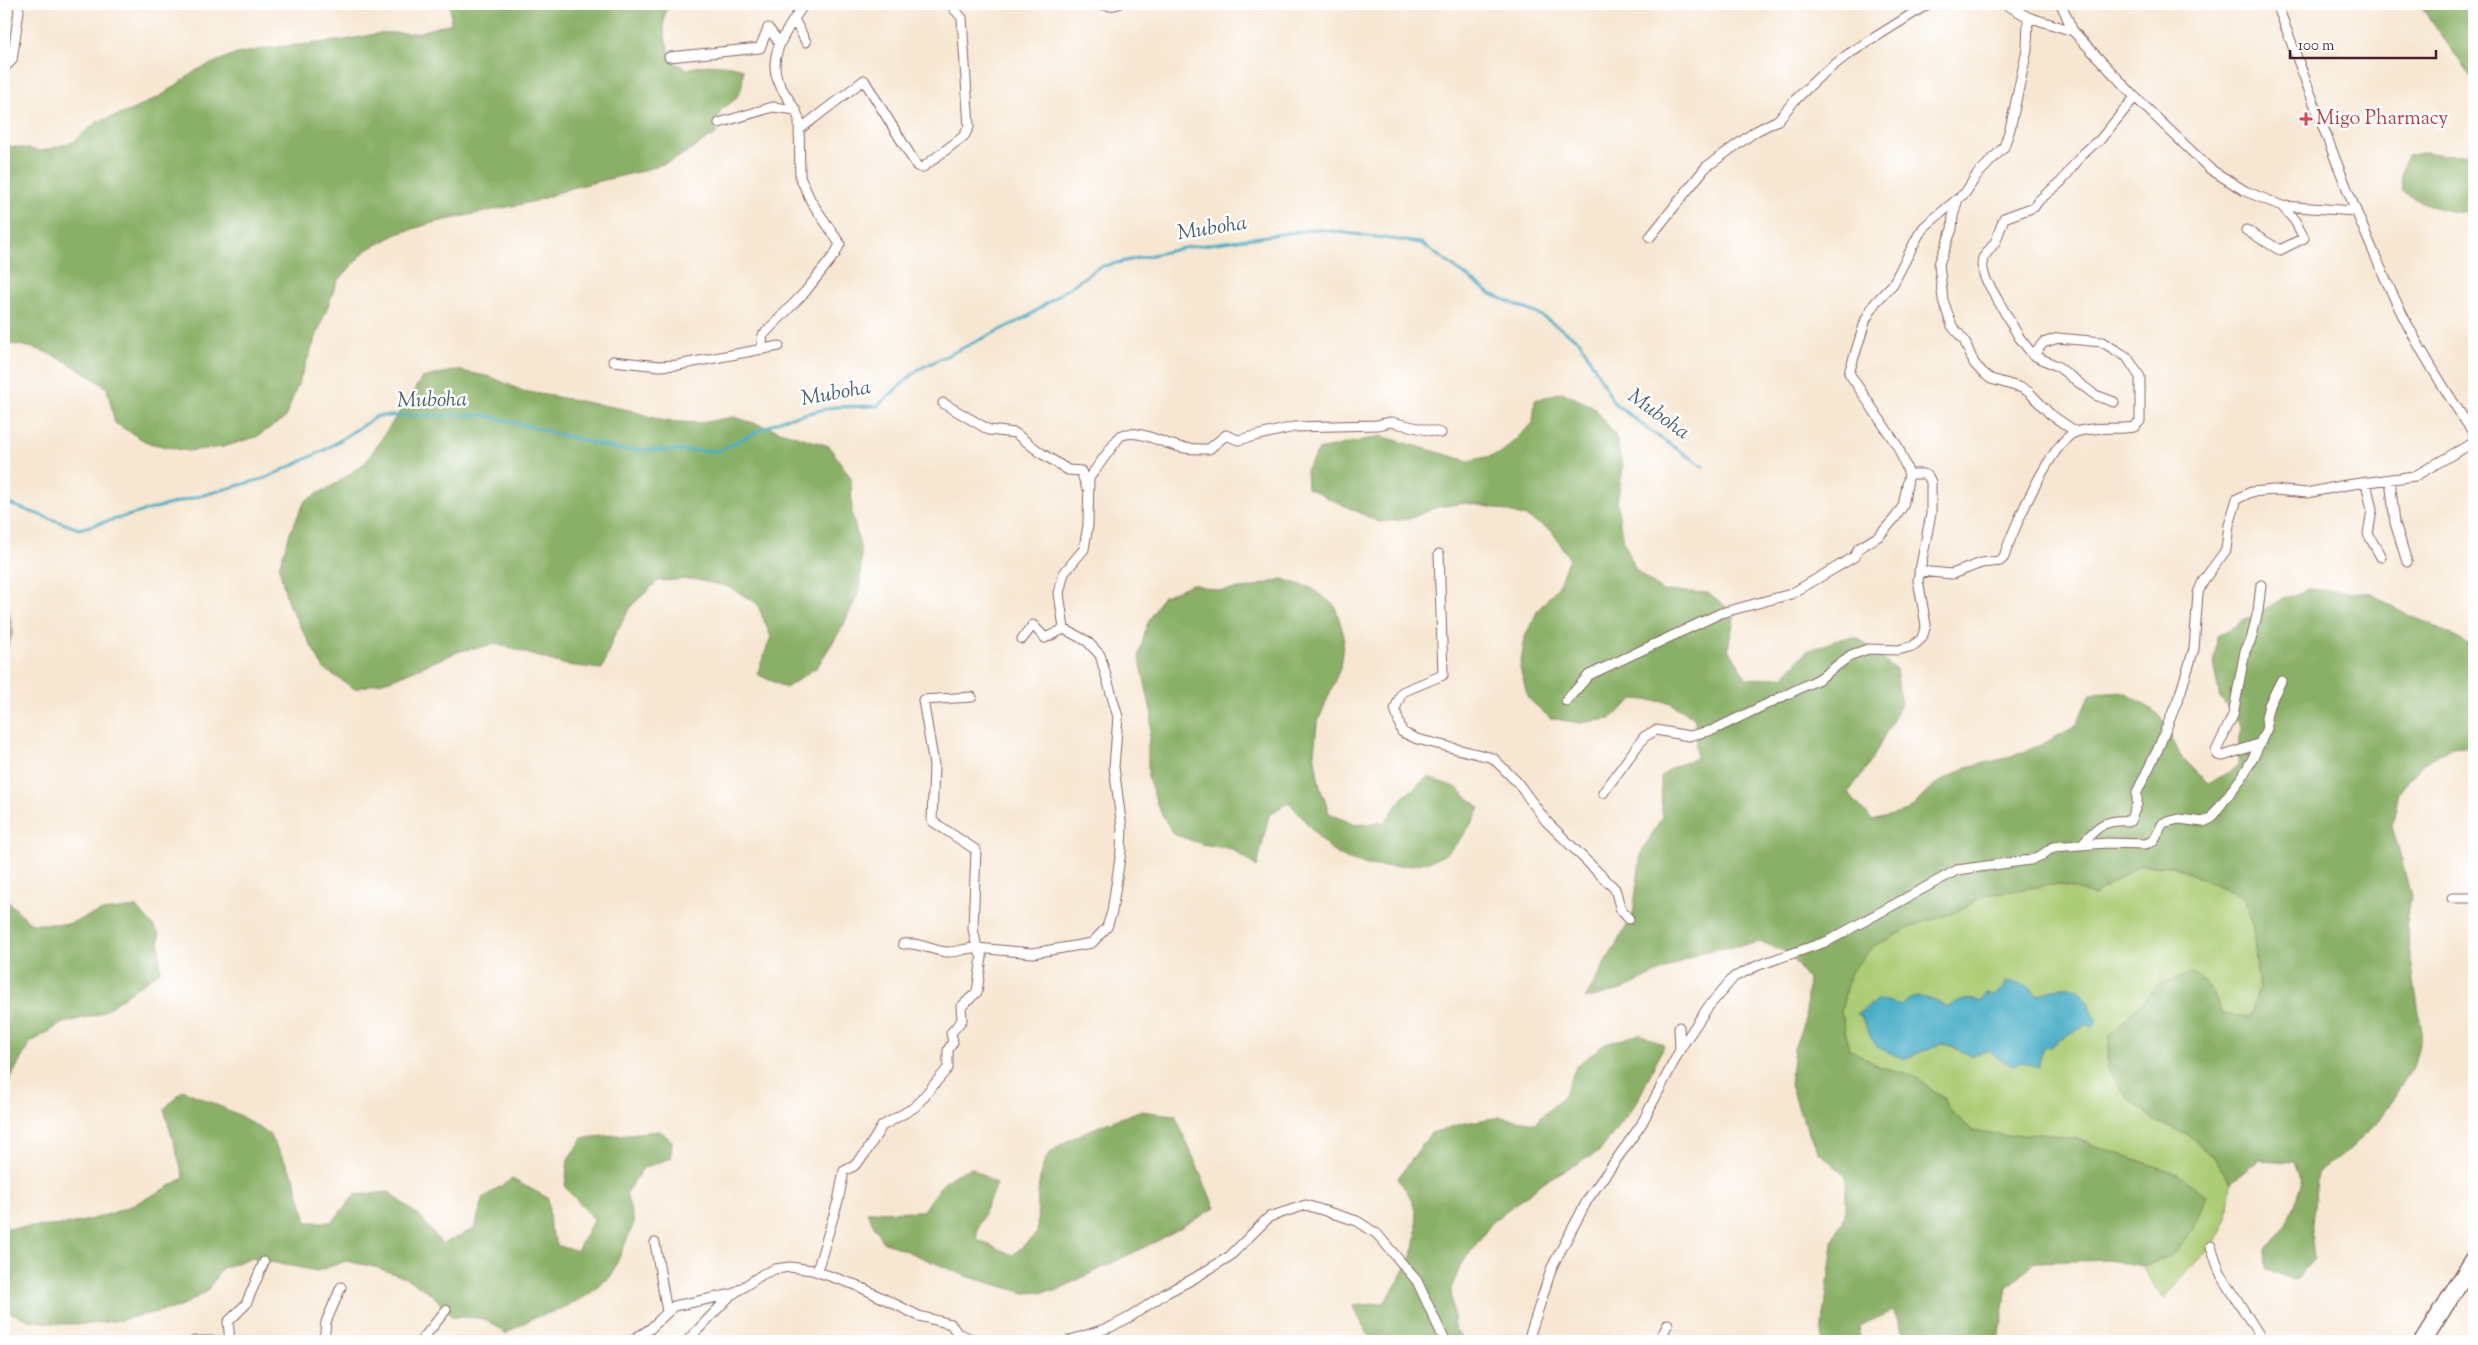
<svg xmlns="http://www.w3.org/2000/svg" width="2478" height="1345" viewBox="0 0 2478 1345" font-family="'Sorts Mill Goudy',serif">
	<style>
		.green { fill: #accc74; stroke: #7b7650 }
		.forest { fill: #89b066; stroke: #6a6848 }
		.water { fill: #46adc6; stroke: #486678 }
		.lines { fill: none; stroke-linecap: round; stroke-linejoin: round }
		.stream { stroke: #46adc6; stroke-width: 3 }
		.street-casing { stroke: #876565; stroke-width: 11 }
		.highway-casing { stroke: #876565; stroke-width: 19 }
		.street { stroke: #fff; stroke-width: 9 }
		.highway { stroke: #fff; stroke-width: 16 }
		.health-dot { fill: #e0444e; stroke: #fff; stroke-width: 2 }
		.labels { text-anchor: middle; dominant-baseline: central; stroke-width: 5; stroke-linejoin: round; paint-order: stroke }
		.health-label { font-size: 20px; fill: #be3a42; stroke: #fff; text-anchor: start }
		.water-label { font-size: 21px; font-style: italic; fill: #485f71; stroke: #fff }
	</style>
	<rect width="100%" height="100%" fill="#fff"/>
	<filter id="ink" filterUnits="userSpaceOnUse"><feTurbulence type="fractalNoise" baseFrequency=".02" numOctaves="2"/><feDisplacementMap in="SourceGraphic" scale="10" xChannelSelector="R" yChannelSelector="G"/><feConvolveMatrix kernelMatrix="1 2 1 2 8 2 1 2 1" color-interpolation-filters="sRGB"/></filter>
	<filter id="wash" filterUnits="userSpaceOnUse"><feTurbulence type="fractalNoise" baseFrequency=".0096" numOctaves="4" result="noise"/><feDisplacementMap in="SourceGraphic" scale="20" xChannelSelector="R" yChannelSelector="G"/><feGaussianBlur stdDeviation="1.12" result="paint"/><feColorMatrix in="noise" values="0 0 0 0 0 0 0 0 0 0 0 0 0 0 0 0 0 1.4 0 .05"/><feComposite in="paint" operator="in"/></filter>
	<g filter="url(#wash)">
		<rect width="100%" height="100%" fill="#f7e7d2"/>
		<!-- green -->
		<path class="green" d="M2140,865l33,1 71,31 8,22 7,70 -9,28 -29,-3 -9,-24 -18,-17 -34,11 -50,51 -3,34 21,29 27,23 32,13 27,23 17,25 -4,36 -15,30 -25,23 -22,27 -15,-18 -7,-14 29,-10 6,-82 -102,-35 -35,-6 -34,3 -35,-6 -24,-21 -5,-12 -31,-22 -32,-8 -31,-18 -8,-37 8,-38 24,-27 42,-22 38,-12 36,-19 70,-10 35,11z"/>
		<!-- forest -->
		<path class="forest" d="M450,4h219c-10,19 -3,37 3,57l15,8c21,-5 36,-6 56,0 0,23 -3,29 -23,41l-4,24 -42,26 -32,11 -71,17 -35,13 -104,22 -35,11 -32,17 -28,31 -52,136 -29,19 -33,10 -35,4 -40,-8 -33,-20 -8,-35c-30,-22 -65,-44 -103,-44v-199l38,6 31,-9 24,-20 33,-11 34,-17 33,-24 35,-15 36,-7 77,-8 36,-7h35l35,-10z
			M2419,4h55v77z
			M2426,152l17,3 31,-1v58c-25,3 -51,-8 -72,-21l-1,-18 6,-17z
			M456,370l35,7 32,14 106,19 35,11 36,2 34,-6 95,29 22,32 1,36 9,37 -1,39 -17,36 -26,41 -31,21 -29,-14 14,-37 -14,-34 -31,-17 -34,-7 -34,2 -26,24 -18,31 -12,33 -36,-4 -69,-21 -37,7 -70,29 -35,9 -31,-20 -36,-65 -9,-37 11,-34 15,-32 32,-18 29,-21 56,-84z
			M1562,392l32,15 21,28 8,33 -6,33 5,36 14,33 26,21 47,2 26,21 -7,34 19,31 36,-2 24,-26 36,-13h15l38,32 5,34 -31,59 -22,30 24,27 36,-9 26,-26 33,-18 44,-10 32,-13 33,-18 14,-32 36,-2 35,24 19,39 29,29 29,-18 3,-41 -21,-27 -6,-30 3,-32 64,-36 28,-11 62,4 30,19 34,14 39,22v97l-22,2 -30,17 -23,28 -7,34 19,69 -5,34 16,104 -9,34 -37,58 -26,24 -32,23 -7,60 3,27 -19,21 -28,-10 -1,-21 20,-25 16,-39 -8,-23 -35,-2 -28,22 -17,-25 -27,-23 -32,-13 -27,-23 -21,-28 3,-35 50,-51 34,-11 18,17 9,24 29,3 9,-28 -7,-70 -8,-22 -71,-31 -33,-1 -46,30 -35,-11 -70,10 -36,19 -38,12 -42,22 -24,27 -8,38 8,37 31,18 32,8 31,22 5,12 24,21 35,6 34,-3 35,6 102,35 28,21 -12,33 -22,28 -29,10 -35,-6 -73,2 -28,25 -8,54h-92l-14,-30 -34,15 1,15h-39l12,-99 13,-31v-35l-27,-24 -17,-33 -12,-34 4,-36 12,-33 2,-37 -20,-26 -26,-11 -61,10 -80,38 -36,9 48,-85 8,-61 21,-36 -1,-40 10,-9 25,-10 -1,-39 -26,-17 -35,-3 -24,20 -30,4 -30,-5 -22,-20 -8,-30 5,-31 13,-27 20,-23 11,-29 -17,-27 -26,-14 -30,-9 -30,-5 -29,4 -28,12 -30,3 -72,-34 -1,-18 13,-20 62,-14 87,25 32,-7 33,-31 2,-23z
			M1282,579l29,9 24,18 9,30 -4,32 -23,56 -3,29 5,31 10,29 26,12 30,-3 18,-25 25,-20 29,11 23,20c-7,14 -25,43 -40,49 -29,12 -75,14 -101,-2 -16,-9 -37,-39 -50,-53l-20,13 -12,52 -25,-18 -30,-5 -29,-10 -15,-27 -10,-30v-30l4,-32 -13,-60 8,-30 15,-28 30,-13 29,7 29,-3z
			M4,586l9,46 -9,25z
			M4,895l2,5 26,24h36l34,-13 35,-4 22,26 1,38 -60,43 -37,9 -33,20 -26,47z
			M1640,1034l24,11 -27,57 -37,49 -55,30 -52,40 -32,44 -10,24 3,39 11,13h-94l-18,-35 31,-3c20,-30 41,-59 30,-97 -3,-10 -11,-19 -16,-28l33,-45 34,-10 35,-6 35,6 28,-26 14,-32 28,-21z
			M183,1090l56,25 30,19 25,43 13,45h25l23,-27 34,-3 30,24 23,28 32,-15 10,-32 28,-18 36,19 2,31 8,17 19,5 17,-32 -29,-32 3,-28 15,-21 77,-7 12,10 -1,17 -28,10 -17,25 8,30 -23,53 -23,19 -27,14 -28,9 -28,16c-19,-19 -28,-16 -53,-17l-20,-23 -26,-16 -31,-11 -29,-6 -29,10 -67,-13 -28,10 -16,24 -26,15 -60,13 -30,4h-31l-30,-4 -25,-10v-82c28,-1 57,-1 85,-8 33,-8 66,-25 95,-42l-20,-69z
			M1139,1111l36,4 40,93 -54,31 -106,52 -30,2 -59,-17 -84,-35 -15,-29 56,-1c16,-24 21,-34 49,-43l24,16 -19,45v11l36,15 24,-22c1,-23 -1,-51 8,-73 10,-21 72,-40 94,-49z"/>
		<!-- water -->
		<path class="water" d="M2012,982l19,6 6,7 25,-8h15l12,17 2,9 6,6 -2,6 -5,1 -2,-3 -38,23 -7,1 -5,21 -15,-6 -9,3 -14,-5 -10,-9 -20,4 -27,-12 -39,16 -28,-12 -16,-32 -3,-1 21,-14 14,2 8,4c15,-15 31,-8 47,1 11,-5 22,-11 34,-5l5,-8 8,2 8,-6 3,-7z"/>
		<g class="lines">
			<!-- stream -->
			<path class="stream" d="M4,502l75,27 187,-51 59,-28 52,-34 107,-1 136,35 98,1 65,-32 51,-12 43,-1 42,-37 108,-52 72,-50 84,-19 133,-19 105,14 70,51 49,21 40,26 34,62 39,30 50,33"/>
		</g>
	</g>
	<g filter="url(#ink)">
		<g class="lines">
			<defs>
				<path id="street" d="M1100,4l11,2 7,-2
					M2005,4l23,13 45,14 62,66 75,72 35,22 37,15 73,5
					M2061,4l12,27
					M2277,4c39,104 76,209 125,310 21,42 46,81 72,120
					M794,19l12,23
					M669,57l91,-9 8,-20 11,14
					M4,68l8,-8 7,-49 -1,-7
					M719,123l54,-16 23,3
					M800,129l64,-49 53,86 5,2 42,-32 5,-9 -7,-109 -12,-14
					M1958,199l-5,17 -1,13 -13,35 4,36 9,26 12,14 10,23 8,9 9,7 31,9 7,4 21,22 26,18
					M2246,230l34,20 24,-12 -9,-17 -13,-15
					M1650,237l56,-70 50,-36 22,-11 17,-20 25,-24 27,-21 81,-51
					M761,349l2,-14 42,-43 30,-38 5,-10 -29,-43 -11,-24 -1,-58c-4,-13 -13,-22 -19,-34 -16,-29 10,-59 24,-81
					M613,361l46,5 19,-1 101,-19
					M2114,402l-19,-7 -38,-29 -24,-11 -14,-18 -34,-59 -3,-13 1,-7 13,-17 8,-23 30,-11 5,-7 22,-18 20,-26 14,-13 4,-2 36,-44
					M943,403l46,27 26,3 26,20 27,17 13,1 5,15
					M2390,479l5,44 12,39
					M2366,482l6,28 -4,24 13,23
					M1439,554l4,121 -41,17 -7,17 7,23 15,7 76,19 24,24 29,39 69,68 6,21 8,9
					M1919,571l33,3 29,-11 19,-2 4,-4c8,-26 48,-117 72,-125 19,-6 39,-2 58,-5l6,-6v-44l-13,-20 -25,-15 -44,-4 -15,5 -10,12
					M1064,629l-5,-36 5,-20 20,-24 4,-24 1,-47 31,-42c19,-9 45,10 65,12 7,1 16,1 24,1l17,-14 12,5 56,-13 83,-2 14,-3 50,11
					M1566,701l23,-26 132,-62 70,-19 63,-37 5,-9 20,-12 16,-18 8,-12 6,-32 -11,-27 -49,-74 17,-54 9,-16 18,-19 26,-50 5,-7 42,-35 10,-16 28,-29 6,-18 17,-79 1,-33
					M2258,744l-35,12 -5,-1 -2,-4 17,-36 12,-64 6,-11 7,-29 3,-26
					M1603,793l41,-56 12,-7 33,6 24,-6 106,-51 32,-24 17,-6 30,1 15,-4 9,-8 4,-13 -8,-45 13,-66v-32l-3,-6 -5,-2h-14
					M2082,844c16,-18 22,-25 48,-23l7,-17v-12l21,-43 22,-55 14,-45 4,-56 5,-12 23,-31 3,-25 8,-26 14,-7 23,-2 33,3 39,-8 69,-9 59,-34
					M2452,898h22
					M903,944c16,-2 27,6 43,8 10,1 21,-5 31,-4l-4,-19 3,-79 -44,-29 2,-56 -11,-65 49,-3
					M1679,1027l1,23
					M655,1243l12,69
					M2211,1246l9,27 43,68
					M817,1271l21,-70 6,-30 10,-5 11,-12 17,-28 33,-19 33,-39v-18l5,-8 -2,-9 11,-13 -1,-13 16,-15 5,-35 -5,-9 56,5 59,-10 15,-16 5,-15 9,-61 1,-23 -8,-61 4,-50 -18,-62 -13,-14 -23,-12 -19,9 -12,-13 -11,14
					M194,1341h26
					M230,1341l-2,-19 18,-18 18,-42
					M324,1341l2,-19 15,-35
					M421,1341l25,-31
					M631,1341l19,-12 24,-23 59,-12 30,-20 12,-5 15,-2 22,3 44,15 63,31 32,8 6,9 20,8
					M687,1341l45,-47
					M1068,1341l43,-14 19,-10 36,-24 27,-14 37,-23 39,-39 37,-12 51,16 20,13 40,47 28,60
					M1528,1341l24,-74 36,-68 53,-74 41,-79 26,-39 26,-30 25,-12 69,-24 129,-71 73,-10 12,-5 11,-8 54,-4 39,1 8,-4 9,-17 16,-4 24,3 7,-3 32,-42 11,-19 14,-30 -1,-10 3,-13 12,-24
					M1659,1341l9,-17"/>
				<path id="highway" d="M2423,1341l51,-82"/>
			</defs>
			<!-- street casing -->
			<use href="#street" class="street-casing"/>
			<!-- highway casing -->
			<use href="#highway" class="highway-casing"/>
			<!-- street -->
			<use href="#street" class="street"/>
			<!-- highway -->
			<use href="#highway" class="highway"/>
		</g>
	</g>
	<!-- markers -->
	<path class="health-dot" d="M2303.5 111.5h5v5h5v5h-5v5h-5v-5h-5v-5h5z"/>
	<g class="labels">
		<!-- health labels -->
		<g class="health-label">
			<text x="2316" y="119">Migo Pharmacy</text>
		</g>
		<!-- water labels -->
		<g class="water-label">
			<text transform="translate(1212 229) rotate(-9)">Muboha</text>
			<text transform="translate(836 394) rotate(-10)">Muboha</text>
			<text transform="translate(432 401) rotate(-1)">Muboha</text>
			<text transform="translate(1658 415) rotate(36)">Muboha</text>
		</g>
	</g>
	<!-- margin -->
	<rect width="2478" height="1345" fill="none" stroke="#fff" stroke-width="20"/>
	<!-- scale -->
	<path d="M2290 50v8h146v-8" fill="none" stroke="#4a1f2b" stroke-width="2.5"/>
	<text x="2298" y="50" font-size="15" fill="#4a1f2b" stroke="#ffffff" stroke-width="4" paint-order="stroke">100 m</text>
</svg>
